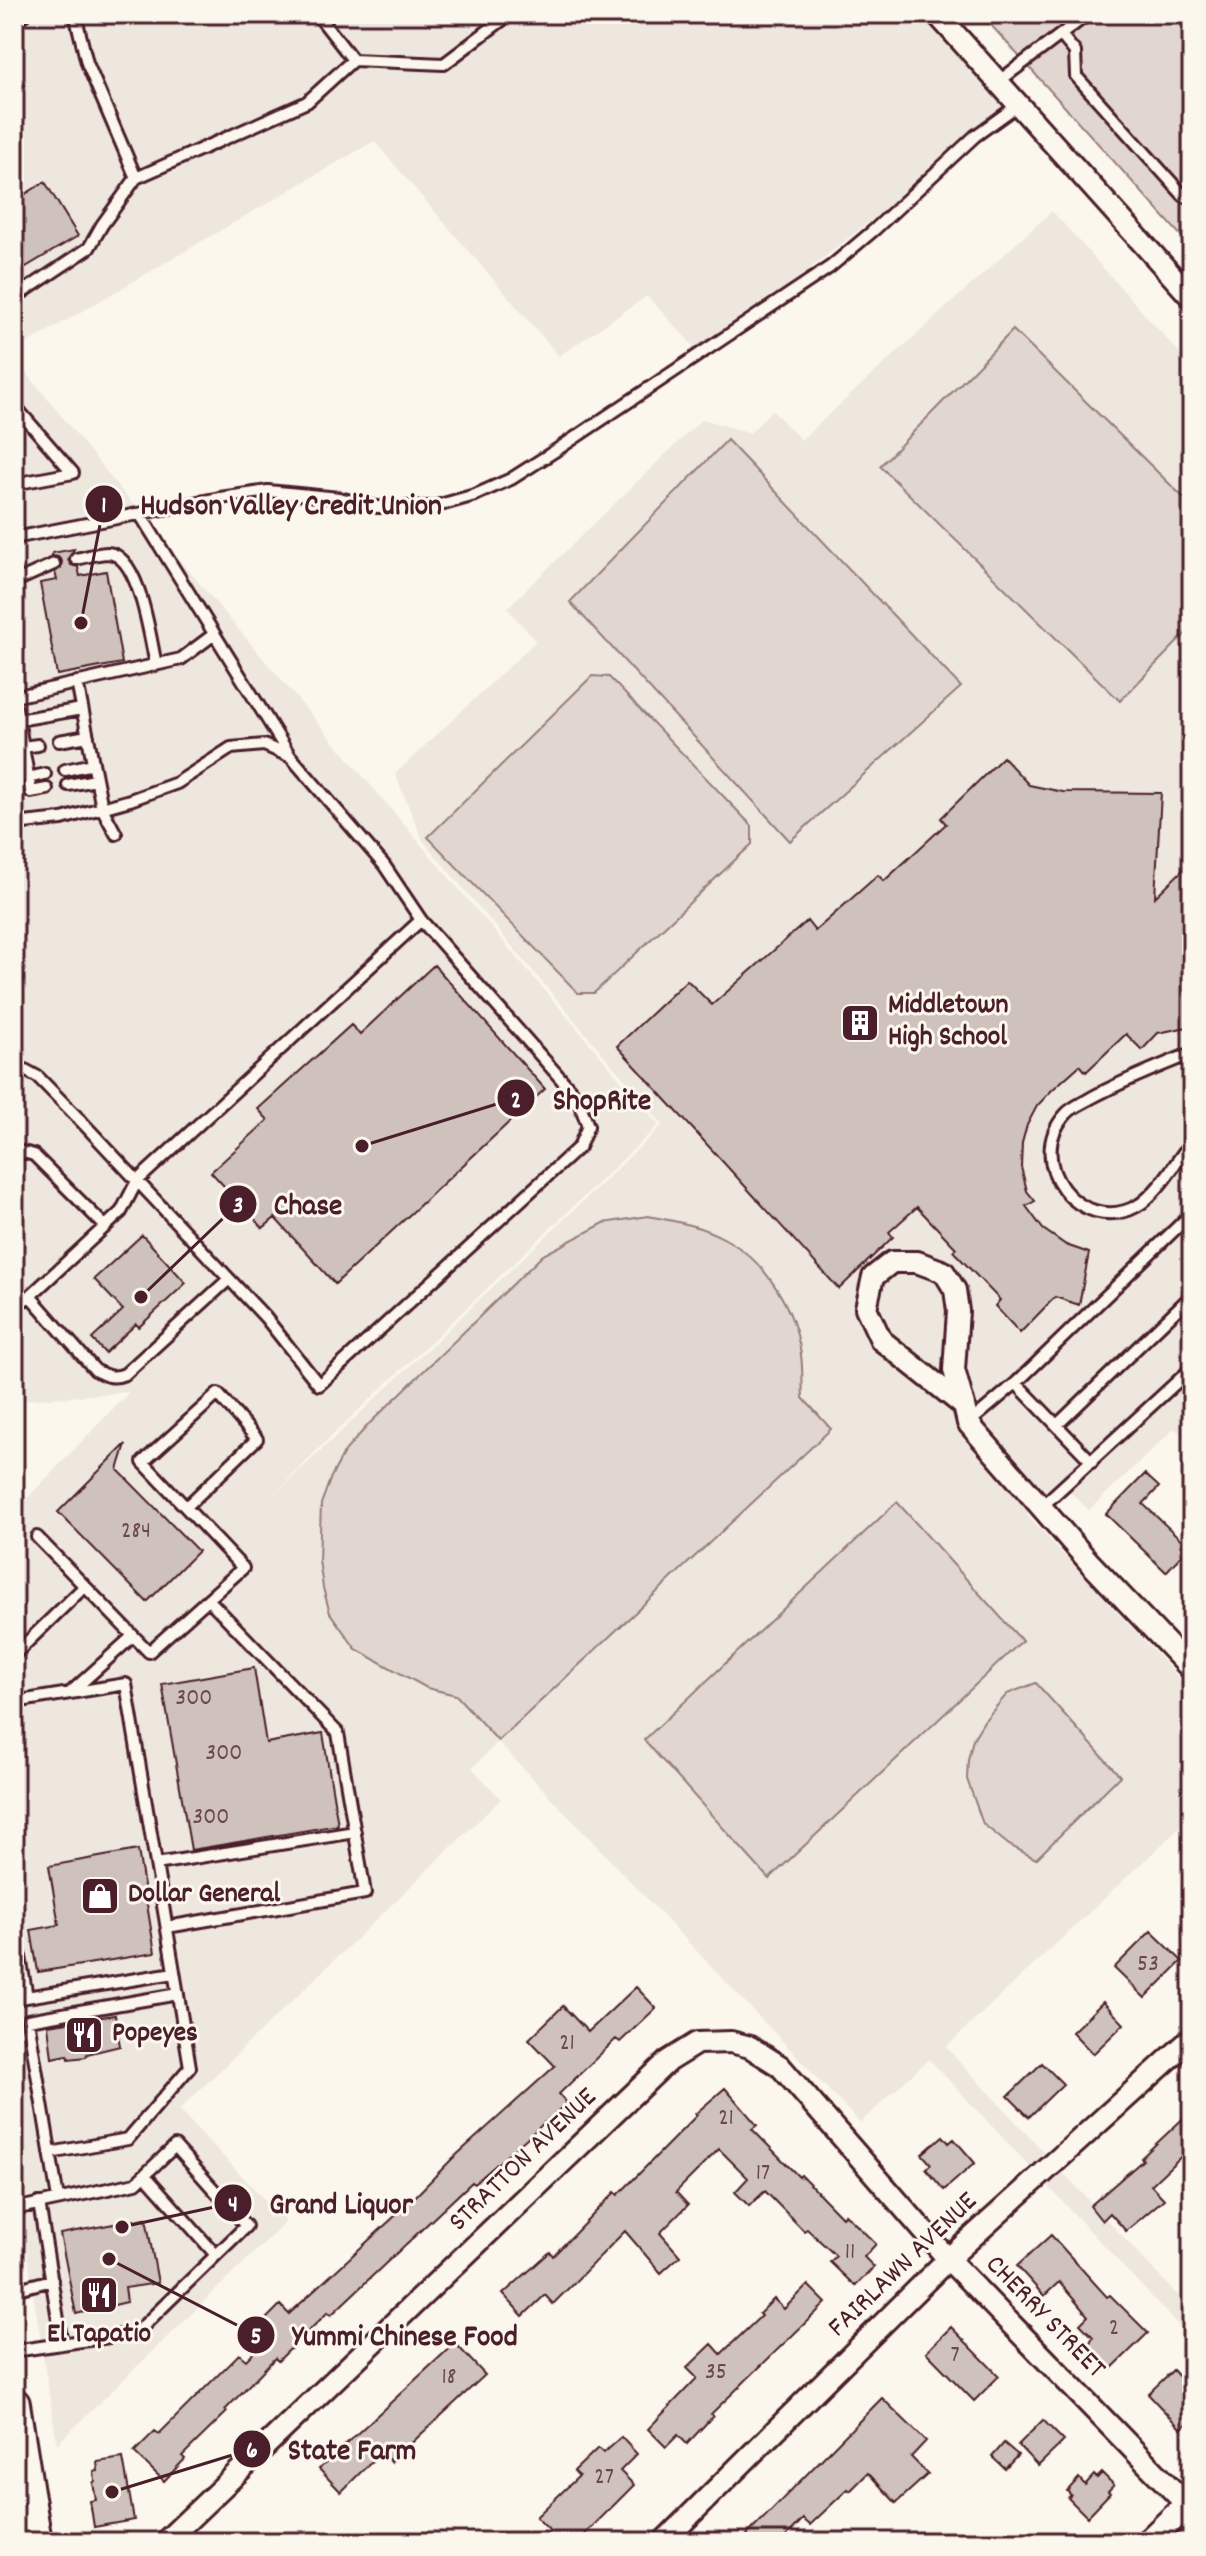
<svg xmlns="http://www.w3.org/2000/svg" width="1206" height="2556" viewBox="0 0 1206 2556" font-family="Dekko,sans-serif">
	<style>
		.built { fill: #eee7de }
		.green { fill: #e2d7d0; stroke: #967b7e; stroke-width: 2 }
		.building { fill: #cfc2bc; stroke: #4a1f2b; stroke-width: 2 }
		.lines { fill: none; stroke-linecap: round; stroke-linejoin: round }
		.service-casing { stroke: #4a1f2b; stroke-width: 16 }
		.minor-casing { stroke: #4a1f2b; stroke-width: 26 }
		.tertiary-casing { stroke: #4a1f2b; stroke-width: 30 }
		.primary-casing { stroke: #4a1f2b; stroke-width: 36 }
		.service { stroke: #fbf7ec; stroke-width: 10 }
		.minor { stroke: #fbf7ec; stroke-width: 20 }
		.tertiary { stroke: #fbf7ec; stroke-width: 24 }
		.primary { stroke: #fbf7ec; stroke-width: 30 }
		.labels { text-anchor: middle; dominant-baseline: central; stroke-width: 6; stroke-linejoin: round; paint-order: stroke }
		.number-label { font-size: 24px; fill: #6b484f }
		.poi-label { font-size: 28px; font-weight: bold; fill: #4a1f2b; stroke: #fbf7ec; text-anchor: start }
		.street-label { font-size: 28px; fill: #4a1f2b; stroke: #fbf7ec }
		.leader { fill: none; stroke: #4a1f2b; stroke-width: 3 }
		.callout-dot { fill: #4a1f2b; stroke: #fbf7ec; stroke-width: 3 }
		.mark-label { font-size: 24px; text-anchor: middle; font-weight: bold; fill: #fff }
		.callout-label { font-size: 30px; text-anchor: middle; font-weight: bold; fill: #4a1f2b; stroke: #fbf7ec; stroke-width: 6; stroke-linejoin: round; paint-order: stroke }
	</style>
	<rect width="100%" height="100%" fill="#fbf7ec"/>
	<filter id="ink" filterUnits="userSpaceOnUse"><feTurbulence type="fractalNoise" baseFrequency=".0125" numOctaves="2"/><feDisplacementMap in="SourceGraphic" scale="16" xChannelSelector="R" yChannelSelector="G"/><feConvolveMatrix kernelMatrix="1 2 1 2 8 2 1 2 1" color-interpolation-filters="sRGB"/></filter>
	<g filter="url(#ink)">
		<!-- built -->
		<path class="built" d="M14,14h922l82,91 -317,249 -54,-58 -88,60 -185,-215 -360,210z
			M1052,211l140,156v1079l-17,-18 -86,82 -29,-28 -34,32 166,178v124l-246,231 246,264v29l-263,-281 -69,64 -362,-381 -26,26 29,31 -322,311 107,112 -229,222 -43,-273v-659l115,-120 -115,9v-1044l119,148 526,620 -337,320 -48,50 389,-370 -240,-284 -28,-67 141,-133 -29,-33 195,-189 48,14 22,-23 29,30z"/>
		<!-- green -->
		<path class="green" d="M981,14h211v234z
			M1013,330l179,176v121l-72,74 -240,-235z
			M727,440l234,247 -171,154 -220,-239z
			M592,676l17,1 143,149v18l-158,149h-16l-150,-156z
			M648,1216c27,5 54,10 77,23 41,22 70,70 76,116 2,14 1,29 2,43l28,31 -333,312 -42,-46 -29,-7 -71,-39 -26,-36 -7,-25 -4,-28 2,-56 10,-27 14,-26 24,-27 174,-169 61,-32z
			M897,1502l125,139 -253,238 -125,-139z
			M1036,1683l84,93 -84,83 -27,-14 -26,-21 -16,-45 1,-19 5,-21 11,-18 23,-27z"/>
		<!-- building -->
		<path class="building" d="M45,182l33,54 -64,38v-73z
			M74,549l-6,11 3,5 7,2 2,9 26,-5 16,92 -65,12 -17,-92 17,-3 -2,-8 6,-4 1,-7 -4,-4 -6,-1v-3z
			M1003,757l26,28 34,7 98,1 -6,104 37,-36v162l-5,4 -29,6 -16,17 -16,-16 -40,38 -6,-7 -28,25 -15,16 -10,19 -5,18 -1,24 6,24 8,10 -9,5 17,23 23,16 23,8 -10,52 -24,-8 -35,36 -25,-27 5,-6 -47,-49 3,-3 -39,-41 -28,25 4,5 -54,52 -222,-243 70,-66 25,25 95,-84 8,10 63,-56 6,6 62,-57 -5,-6z
			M434,965l111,124 -210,195 -60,-66 -12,10 -52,-56 57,-52 -10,-11 93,-84 9,9z
			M142,1235l44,48 -47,44 -3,-3 -31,29 -13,-14 31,-29 -29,-31z
			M126,1444l-8,26 80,81 -51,51 -89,-90z
			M1145,1474l14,13 -16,17 46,43 -23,25 -60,-58z
			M254,1668l12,75 57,-10 15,92 -147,25 -29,-166z
			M138,1850l17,103 -117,19 -7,-42 28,-5 -10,-59z
			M1151,1931l31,30 -37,37 -31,-30z
			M636,1987l20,21 -36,34 -4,-3 -57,55 8,9 -93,81 -2,-2 -141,133 -3,-3 -50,49 -3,-3 -50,52 2,2 -45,44 3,3 -21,22 -30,-29 21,-21 4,3 80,-80 7,6 29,-29 -10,-11 15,-15 9,9 119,-110 44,-45 103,-93 -26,-27 34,-33 25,26z
			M1103,2002l21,22 -31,30 -21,-22z
			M115,2015l5,31 -33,8 -1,3 -17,2 -1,-4 -16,3 -4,-33z
			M1042,2063l21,21 -34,33 -21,-21z
			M725,2088l32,37 -5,4 47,48 2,-2 41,42 3,-3 31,30 -12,13 10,10 -19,19 -25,-24 6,-6 -29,-27 -3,2 -39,-40 -16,15 -14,-14 13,-14 -29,-29 -43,43 12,13 -28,28 20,23 -19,17 -36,-42 -72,73 -8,-9 -22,21 -20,-22 47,-42 3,4 62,-64 3,3 79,-80 -2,-1z
			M1192,2110v36l-41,39 13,14 -38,32 -16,-18 -8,8 -12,-15 53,-46 -2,-2z
			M943,2136l6,7 5,-4 21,24 -31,27 -18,-21 5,-5 -9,-10z
			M146,2218l12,65 -33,5 2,14 -51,12 -16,-80z
			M1051,2235l56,62 3,-2 38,38 -37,36 -23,-23 5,-9 -13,-13 8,-8 -29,-34 -15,14 -27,-30z
			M808,2285l18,18 -115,111 2,2 -26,28 -9,-9 -12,12 -18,-18 49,-51 -10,-10 25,-24 9,10 40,-38 -2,-2 15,-15 10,10z
			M951,2327l48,49 -25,25 -48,-49z
			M455,2343l30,32 -94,87 -10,-10 -40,40 -22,-23z
			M1173,2370l19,21v27l-11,11 -33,-35z
			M882,2398l44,43 -15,16 17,17 -32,29 -28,-30 -18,18 -2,-2 -38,36 -7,-6 -22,23h-41z
			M1043,2420l21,21 -26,25 -20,-21z
			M621,2437l16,17 -17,17 14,14 -57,57h-39l12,-11 -14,-14 43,-41 -5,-5 24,-23 5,5z
			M1004,2443l14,12 -13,14 -13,-12z
			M123,2458l11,62 -40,7 -4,-26 6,-1 -3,-17 2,-2 -1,-9 4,-1 -1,-9z
			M1102,2473l12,12 -6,6 2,2 -23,24 -19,-19 3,-3 -4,-4 12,-13 6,7 9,-10 3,3z"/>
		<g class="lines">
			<defs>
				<path id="service" d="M75,14l12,49 49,115
					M317,14l36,46 91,4 66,-50
					M14,22l11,-8
					M1061,35l14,17 1,24 107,119 9,5
					M998,82l90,-68
					M14,298l75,-50 13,-23 34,-47 171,-76 46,-42
					M14,405l59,68 -59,11
					M140,514l150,242
					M14,538l206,-40 48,-7 71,7 38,9h56l42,-12 36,-16 47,-30 272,-182 44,-37 101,-94 43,-31
					M76,559c10,-2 22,-6 32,-6 32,2 42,86 48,112
					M14,582l40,-18
					M77,682l25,126 14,26
					M18,720l64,-11
					M59,741l29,-5
					M22,747l16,-2
					M65,770l28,-6
					M28,778l17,-4
					M68,785l28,-5
					M47,789l-16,3 -17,-95 167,-38 32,-24
					M14,824l48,-5 68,-19 47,-17 54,-35 33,-3 27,12 93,108 37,55 -284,261 -16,31 -91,84 65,74c11,6 18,9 30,4l104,-95
					M1192,1053c-34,14 -68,27 -101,45 -8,5 -19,9 -25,16 -44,47 14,123 71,92 20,-11 41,-47 55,-65
					M14,1064l24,13 44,45 183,195 54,68 260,-238 9,-21 -11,-29 -156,-177
					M14,1155l9,-3 11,3 71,71
					M14,1306l16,-10
					M1016,1383l76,79
					M969,1423l47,-40 176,-170
					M1057,1425l135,-130
					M1040,1508l152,-140
					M37,1537l112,115 94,-84 -100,-106 75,-68 39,45 -71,68
					M14,1655l71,-69
					M70,1693l63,-57
					M14,1702l112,-18 64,383 -62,72 -78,14
					M156,1864l199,-32
					M14,1922l13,75
					M167,1927l198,-34 -27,-160 -130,-134
					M14,1999l160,-26
					M145,2175l71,80
					M58,2199l-30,-179 150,-26
					M39,2203l23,141
					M14,2209l122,-26 39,-37 71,80 -110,107 -122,18
					M14,2290l38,-10"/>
				<path id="minor" d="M937,14l255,284
					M964,1406l-83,-66 -15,-32 7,-31 19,-15h25l27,10 11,18 3,21 -4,59 10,36 4,17 122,140 102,107
					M165,2542l503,-481 29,-18 34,-1 19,5 30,19 168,193 239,246
					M663,2542l285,-283 244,-221"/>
				<path id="tertiary" d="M1148,2542l44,-42"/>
				<path id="primary" d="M14,2404l22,138"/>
			</defs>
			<!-- service casing -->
			<use href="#service" class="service-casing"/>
			<!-- minor casing -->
			<use href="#minor" class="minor-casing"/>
			<!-- tertiary casing -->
			<use href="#tertiary" class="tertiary-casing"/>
			<!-- primary casing -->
			<use href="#primary" class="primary-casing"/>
			<!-- service -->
			<use href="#service" class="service"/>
			<!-- minor -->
			<use href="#minor" class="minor"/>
			<!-- tertiary -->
			<use href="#tertiary" class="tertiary"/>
			<!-- primary -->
			<use href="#primary" class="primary"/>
		</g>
	</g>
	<!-- icons -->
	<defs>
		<symbol id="building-square" viewBox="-11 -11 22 22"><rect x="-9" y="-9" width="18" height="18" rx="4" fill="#4a1f2b" stroke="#fbf7ec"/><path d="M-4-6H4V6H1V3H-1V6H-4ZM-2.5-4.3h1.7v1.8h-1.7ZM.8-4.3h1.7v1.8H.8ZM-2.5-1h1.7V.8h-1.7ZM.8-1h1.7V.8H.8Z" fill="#fff"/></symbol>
		<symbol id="shop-square" viewBox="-11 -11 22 22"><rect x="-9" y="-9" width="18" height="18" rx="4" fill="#4a1f2b" stroke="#fbf7ec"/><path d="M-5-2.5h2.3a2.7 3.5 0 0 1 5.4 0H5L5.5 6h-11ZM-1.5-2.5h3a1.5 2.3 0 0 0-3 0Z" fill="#fff"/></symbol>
		<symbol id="restaurant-square" viewBox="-11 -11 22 22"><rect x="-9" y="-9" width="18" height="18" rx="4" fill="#4a1f2b" stroke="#fbf7ec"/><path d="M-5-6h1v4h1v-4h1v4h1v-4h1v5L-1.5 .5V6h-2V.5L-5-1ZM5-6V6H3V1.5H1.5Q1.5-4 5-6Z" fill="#fff"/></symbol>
	</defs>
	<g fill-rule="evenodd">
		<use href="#building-square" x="838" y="1001" width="44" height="44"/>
		<use href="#shop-square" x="78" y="1874" width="44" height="44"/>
		<use href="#restaurant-square" x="62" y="2013" width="44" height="44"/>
		<use href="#restaurant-square" x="77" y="2273" width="44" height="44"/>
	</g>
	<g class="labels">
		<!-- number labels -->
		<g class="number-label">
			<text x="136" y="1532">284</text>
			<text x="194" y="1699">300</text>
			<text x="224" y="1754">300</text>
			<text x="211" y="1818">300</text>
			<text x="1148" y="1965">53</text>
			<text x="567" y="2044">21</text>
			<text x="726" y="2119">21</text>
			<text x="763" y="2174">17</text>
			<text x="850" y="2253">11</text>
			<text x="1114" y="2329">2</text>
			<text x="955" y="2356">7</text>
			<text x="716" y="2373">35</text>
			<text x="449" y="2378">18</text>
			<text x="604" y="2478">27</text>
		</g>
		<!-- poi labels -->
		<g class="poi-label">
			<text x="888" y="1007">Middletown<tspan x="888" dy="32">High School</tspan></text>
			<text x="128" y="1896">Dollar General</text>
			<text x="112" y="2035">Popeyes</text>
			<text x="99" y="2336" text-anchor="middle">El Tapatio</text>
		</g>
		<!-- street labels -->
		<g class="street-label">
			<text transform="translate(524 2161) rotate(-44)">STRATTON AVENUE</text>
			<text transform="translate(904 2266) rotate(-44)">FAIRLAWN AVENUE</text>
			<text transform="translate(1044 2318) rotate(46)">CHERRY STREET</text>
		</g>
	</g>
	<!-- callouts -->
	<path class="leader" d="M81 623L104 504M362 1146L516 1098M141 1297L238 1204M122 2227L233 2203M109 2259L256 2335M112 2492L252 2449"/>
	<g class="callout-dot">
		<circle cx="81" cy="623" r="8"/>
		<circle cx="362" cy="1146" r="8"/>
		<circle cx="141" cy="1297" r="8"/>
		<circle cx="122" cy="2227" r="8"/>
		<circle cx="109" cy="2259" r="8"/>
		<circle cx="112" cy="2492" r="8"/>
		<circle cx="104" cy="504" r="20"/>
		<circle cx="516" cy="1098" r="20"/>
		<circle cx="238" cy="1204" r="20"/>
		<circle cx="233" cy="2203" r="20"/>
		<circle cx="256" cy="2335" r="20"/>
		<circle cx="252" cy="2449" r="20"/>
	</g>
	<g class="mark-label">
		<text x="104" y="512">1</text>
		<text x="516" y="1107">2</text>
		<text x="238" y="1212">3</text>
		<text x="233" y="2211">4</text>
		<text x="256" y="2343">5</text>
		<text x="252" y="2457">6</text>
	</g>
	<g class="callout-label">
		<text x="291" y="514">Hudson Valley Credit Union</text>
		<text x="602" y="1109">ShopRite</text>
		<text x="308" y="1214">Chase</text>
		<text x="341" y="2213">Grand Liquor</text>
		<text x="405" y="2345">Yummi Chinese Food</text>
		<text x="352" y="2459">State Farm</text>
	</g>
	<!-- margin -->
	<rect width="1206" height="2556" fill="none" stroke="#fbf7ec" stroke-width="48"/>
	<rect x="24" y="24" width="1158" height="2508" fill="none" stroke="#4a1f2b" stroke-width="3" filter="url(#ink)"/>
</svg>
